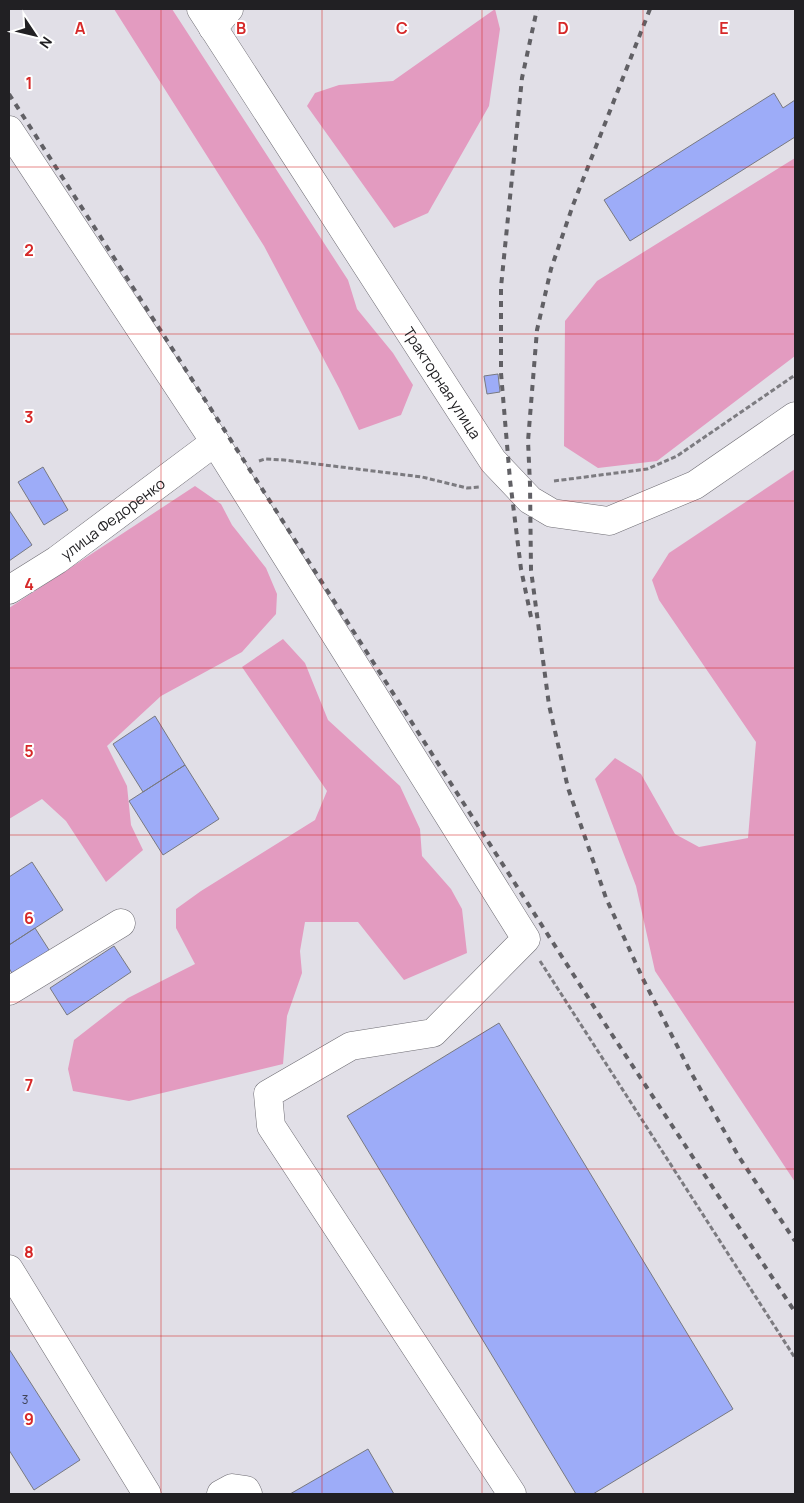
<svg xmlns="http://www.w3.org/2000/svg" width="804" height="1503" viewBox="0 0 804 1503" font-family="Manrope,sans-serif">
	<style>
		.green { fill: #e39bc0 }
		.building { fill: #9dacf8; stroke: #787980 }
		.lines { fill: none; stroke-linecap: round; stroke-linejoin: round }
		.minor-casing { stroke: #6e6c73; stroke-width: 29 }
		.major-casing { stroke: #6e6c73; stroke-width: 29 }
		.path { stroke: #7c7b80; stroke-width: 3; stroke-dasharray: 5 2.5; stroke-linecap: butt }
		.minor { stroke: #fff; stroke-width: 28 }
		.major { stroke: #fff; stroke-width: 28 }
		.rail { stroke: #616065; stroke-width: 4; stroke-dasharray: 6 6; stroke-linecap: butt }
		.grid { fill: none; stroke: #d62828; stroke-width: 1; stroke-opacity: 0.55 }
		.labels { text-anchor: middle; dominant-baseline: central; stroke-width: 4; stroke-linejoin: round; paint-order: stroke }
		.number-label { font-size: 12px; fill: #404358 }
		.street-label { font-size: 15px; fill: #212023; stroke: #fff }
		.grid-label { font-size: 16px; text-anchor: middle; font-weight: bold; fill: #d62828; stroke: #fff; stroke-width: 4; stroke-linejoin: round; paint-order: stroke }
	</style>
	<rect width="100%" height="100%" fill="#e1dfe7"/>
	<!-- green -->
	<path class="green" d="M114,9h58l176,271 9,29 36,44 20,32 -12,30 -42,15 -20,-42 -75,-142z
		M495,9l5,20 -11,77 -61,107 -34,15 -87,-122 8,-13 24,-8 54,-4z
		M795,158v198l-138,105 -59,7 -34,-22 1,-125 32,-40z
		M795,469v713l-140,-211 -19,-85 -41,-107 20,-21 26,16 34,60 24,13 49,-9 8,-96 -97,-142 -7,-20 17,-27z
		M195,486l26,18 11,21 34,43 11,26 -1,20 -34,38 -81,44 -54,50 20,40 4,39 12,25 -37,32 -40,-61 -24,-22 -33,20v-211z
		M283,639l22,24 23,57 72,66 20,43 2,27 29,33 11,20 5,44 -63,27 -46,-58h-53l-5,29 2,22 -15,43 -4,48 -154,37 -56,-10 -5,-22 6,-29 54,-42 67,-34 -19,-36v-19l25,-18 114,-71 12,-29 -85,-124z"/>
	<!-- building -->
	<path class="building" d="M774,93l9,15 12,-8v37l-165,104 -26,-41z
		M498,374l2,18 -13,2 -3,-18z
		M43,467l25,43 -24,15 -26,-43z
		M9,510l23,35 -23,16z
		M155,716l30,49 -42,27 -30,-48z
		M185,765l34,54 -56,36 -34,-54z
		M32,862l31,48 -54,35v-68z
		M35,928l16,25 -37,24 -5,-9v-23z
		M114,946l17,26 -64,43 -17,-27z
		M499,1023l234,386 -140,85h-17l-229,-378z
		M9,1349l71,111 -46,30 -25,-40z
		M368,1449l26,45h-104z"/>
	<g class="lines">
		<defs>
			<g id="minor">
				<path d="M213,28l16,-19"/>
				<path d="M9,130l206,312 311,497 -93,94 -82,13 -83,48 3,32 241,368"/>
				<path id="s1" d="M9,590l48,-30 158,-118"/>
				<path d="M9,991l112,-68"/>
				<path d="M9,1269l138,225"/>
				<path d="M221,1494l11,-6 14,2 2,4"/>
			</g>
			<g id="major">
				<path id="s2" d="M201,9l292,452 37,39 22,13 57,8 86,-36 100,-69"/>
			</g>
		</defs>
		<!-- minor casing -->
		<use href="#minor" class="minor-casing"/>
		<!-- major casing -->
		<use href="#major" class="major-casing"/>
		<!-- path -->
		<path class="path" d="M259,461l6,-2 19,1 138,17 45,11 13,-1
			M554,481l93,-12 30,-13 118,-81
			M540,961l255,397"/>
		<!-- minor -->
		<use href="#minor" class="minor"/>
		<!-- major -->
		<use href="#major" class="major"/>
		<!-- rail -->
		<path class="rail" d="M650,9l-77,196 -22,64 -14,61 -9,111 2,43 1,86 18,135 19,83 38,110 37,81 46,90 50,88 56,84
			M9,94l598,933 188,285
			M531,617l-10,-48 -11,-89 -9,-107v-86l21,-209 15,-69"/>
	</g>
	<!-- grid -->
	<path class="grid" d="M161,9v1485M322,9v1485M482,9v1485M643,9v1485M9,167h786M9,334h786M9,501h786M9,668h786M9,835h786M9,1002h786M9,1169h786M9,1336h786"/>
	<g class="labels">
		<!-- number labels -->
		<g class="number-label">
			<text x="25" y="1399">3</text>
		</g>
		<!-- street labels -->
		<g class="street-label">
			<text stroke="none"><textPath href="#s2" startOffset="445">Тракторная улица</textPath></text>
			<text stroke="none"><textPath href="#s1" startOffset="126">улица Федоренко</textPath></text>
		</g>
	</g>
	<g class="grid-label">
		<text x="80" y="34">A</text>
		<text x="241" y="34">B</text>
		<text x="402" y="34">C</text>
		<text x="563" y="34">D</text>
		<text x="724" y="34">E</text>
		<text x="29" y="89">1</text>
		<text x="29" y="256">2</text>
		<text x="29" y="423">3</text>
		<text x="29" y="590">4</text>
		<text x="29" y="757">5</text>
		<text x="29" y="924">6</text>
		<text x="29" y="1091">7</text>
		<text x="29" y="1258">8</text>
		<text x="29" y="1425">9</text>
	</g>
	<!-- border -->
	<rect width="804" height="1503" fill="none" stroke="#212023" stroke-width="20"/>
	<!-- north arrow -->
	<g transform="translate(35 35) rotate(125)" stroke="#ffffff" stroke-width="4" paint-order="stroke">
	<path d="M0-4L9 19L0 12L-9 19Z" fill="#212023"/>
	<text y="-8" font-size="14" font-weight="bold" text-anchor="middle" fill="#212023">N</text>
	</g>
</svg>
